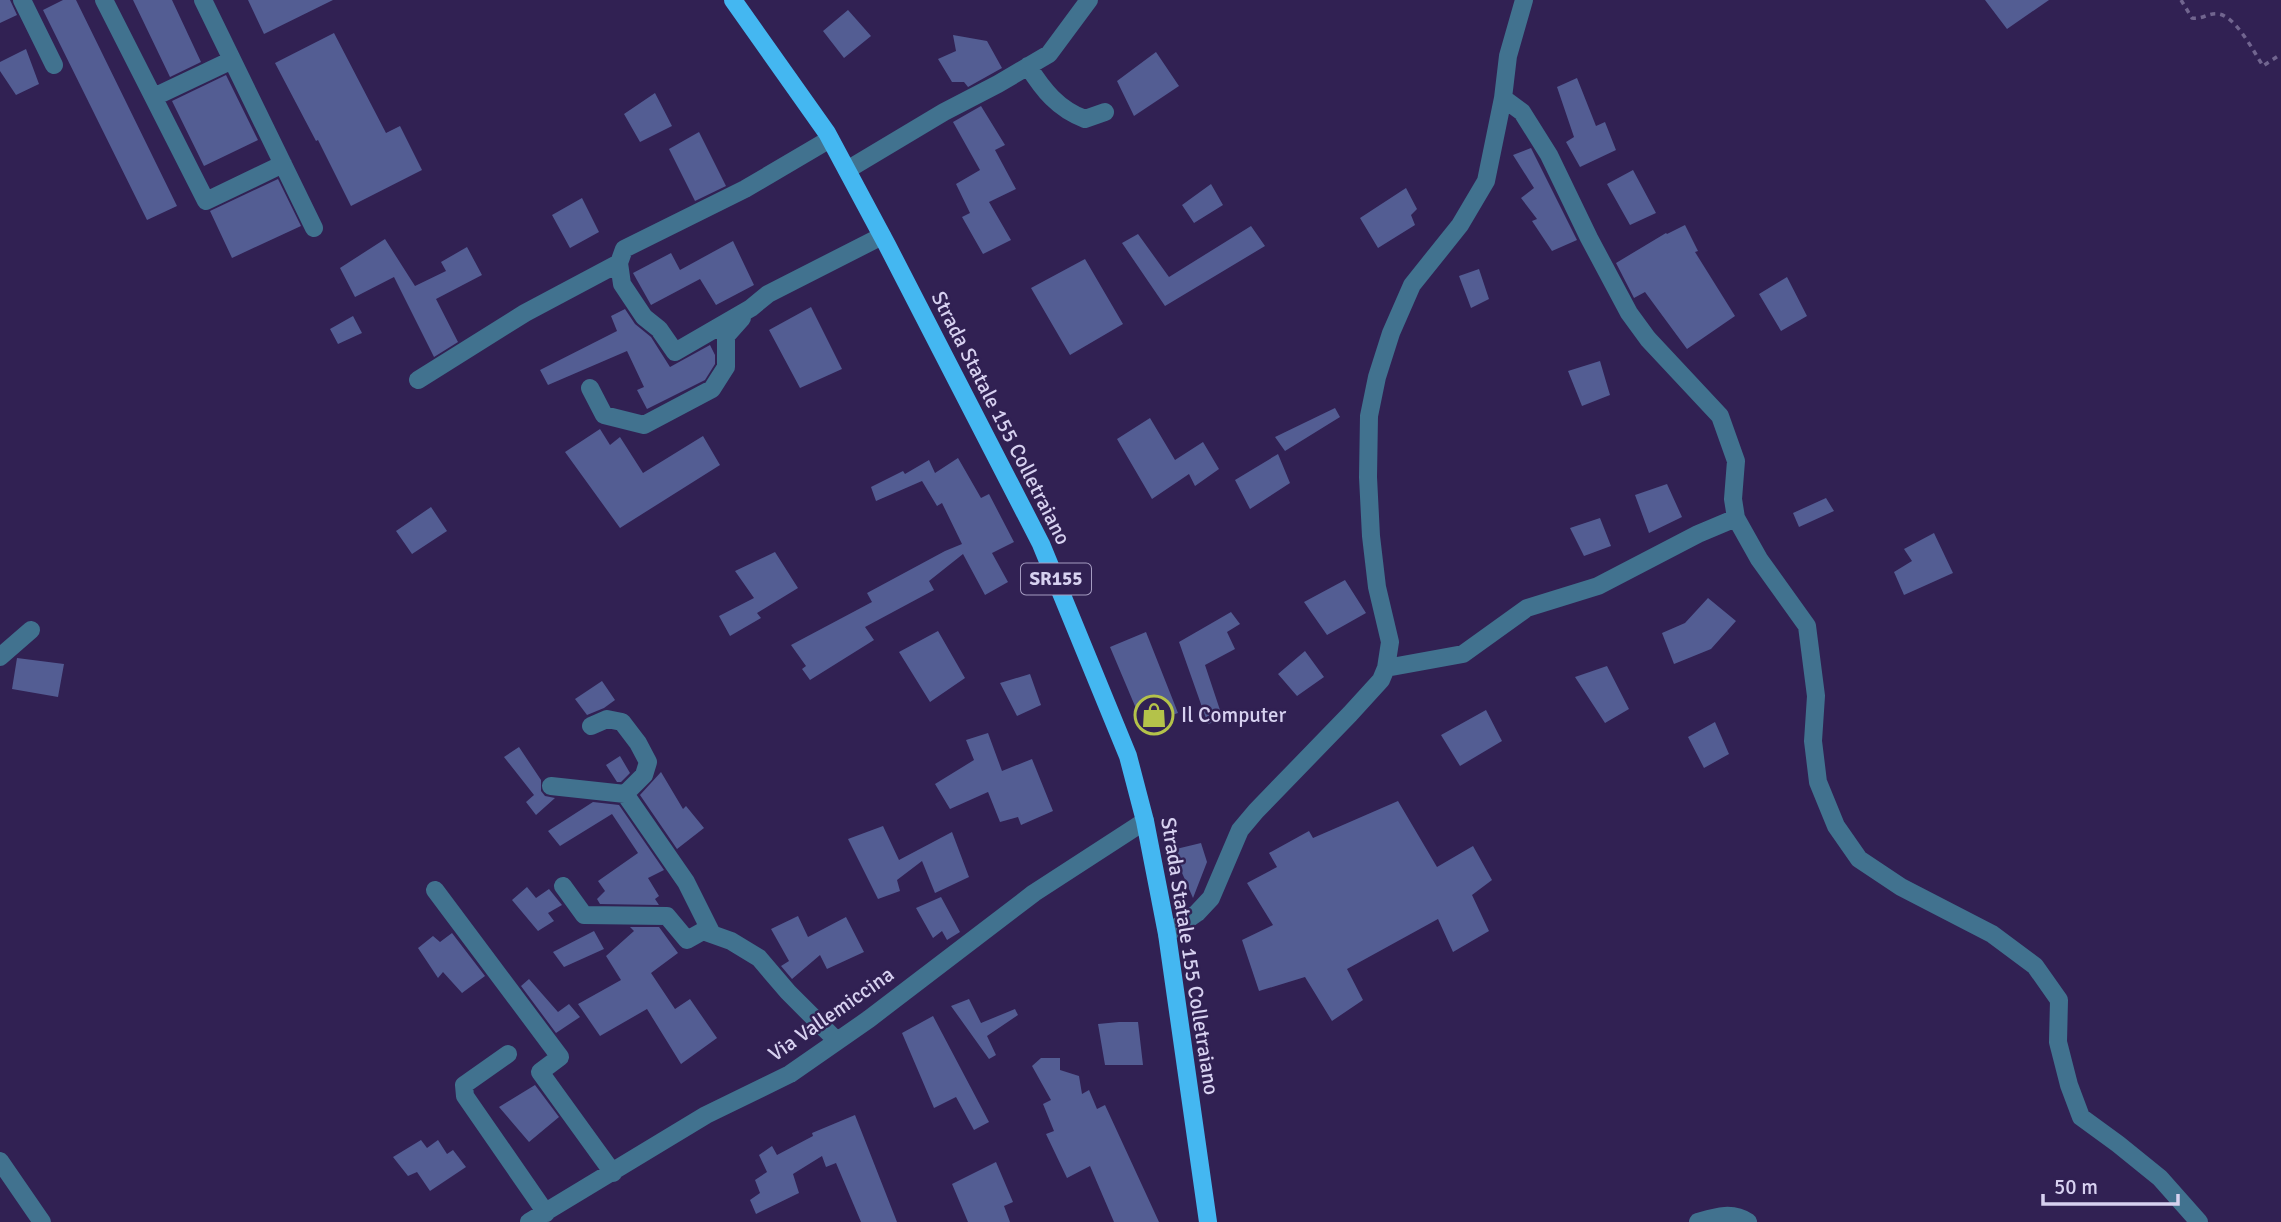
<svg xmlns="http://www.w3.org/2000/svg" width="2281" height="1222" viewBox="0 0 2281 1222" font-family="Signika,sans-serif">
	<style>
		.building { fill: #535d93 }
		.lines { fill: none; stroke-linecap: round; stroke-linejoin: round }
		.path { stroke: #71658f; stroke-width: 3.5; stroke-dasharray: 5 5; stroke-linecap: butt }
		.minor { stroke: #41728f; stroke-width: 18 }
		.major { stroke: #44b7f1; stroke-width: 18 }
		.labels { text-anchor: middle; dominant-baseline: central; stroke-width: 5; stroke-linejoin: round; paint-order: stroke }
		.shield { fill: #312153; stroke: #a59cc1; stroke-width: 2 }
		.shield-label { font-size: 19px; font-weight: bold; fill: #d7d1f0 }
		.street-label { font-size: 21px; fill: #d7d1f0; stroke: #312153 }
		.poi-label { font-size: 21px; fill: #d7d1f0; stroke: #312153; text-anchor: start }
	</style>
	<rect width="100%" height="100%" fill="#312153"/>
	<!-- building -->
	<path class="building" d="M0,0h10l7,15 -17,8z
		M63,0h13l101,206 -30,14 -104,-210z
		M133,0h39l29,62 -31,15z
		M248,0h85l-69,34z
		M1985,0h64l-42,29z
		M848,10l23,26 -27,22 -21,-27z
		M334,33l52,100 14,-7 22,44 -71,36 -33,-66 -2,1 -41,-78z
		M953,35l34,6 15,27 -34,19 -4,-5h-12l-14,-23 18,-8z
		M26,49l13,35 -23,11 -16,-24v-9z
		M1156,52l23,34 -45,30 -17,-35z
		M226,75l32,65 -54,26 -32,-65z
		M1577,78l19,48 9,-4 11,28 -36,17 -14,-25 8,-5 -17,-50z
		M655,93l17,33 -32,16 -16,-28z
		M981,106l24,39 -10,5 21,39 -27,13 22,38 -28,14 -21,-37 8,-4 -14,-29 24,-14 -27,-48z
		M699,132l27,54 -31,15 -26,-52z
		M1531,148l46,92 -25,11 -20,-30 5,-2 -16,-21 13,-10 -21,-33z
		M1633,170l23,43 -26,12 -23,-41z
		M278,179l23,47 -69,32 -22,-47z
		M1211,184l12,21 -29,18 -12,-18z
		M1406,188l11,21 -6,6 4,10 -37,23 -18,-30z
		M582,198l17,34 -29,16 -18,-33z
		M1685,225l13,26 -3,1 40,64 -48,33 -42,-57 -11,6 -18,-35 50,-30 1,1z
		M1251,226l14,20 -100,60 -43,-63 16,-9 31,43z
		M385,239l30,47 31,-15 -5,-9 26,-15 15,28 -46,24 22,43 -24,15 -40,-80 -39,20 -15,-29z
		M733,241l21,44 -38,20 -16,-26 -49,26 -18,-32 38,-20 9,17z
		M1085,259l38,65 -53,31 -39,-67z
		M1479,269l10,30 -18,9 -12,-32z
		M1787,277l20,39 -26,15 -22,-37z
		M811,307l31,62 -42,19 -31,-58z
		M625,309l10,15 16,13 19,30 40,-22 5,10v9l-10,16 -58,29 -10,-19 7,-3 -17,-36 -79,34 -8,-15 77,-39 -6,-15z
		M353,316l9,17 -24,11 -8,-15z
		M1600,361l10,34 -28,11 -14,-35z
		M1335,408l5,9 -55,34 -10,-14z
		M1150,418l25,42 28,-18 16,27 -24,17 -6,-12 -37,25 -35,-60z
		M600,429l10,16 10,-8 23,36 60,-37 17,29 -100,63 -55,-76z
		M1278,454l12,29 -40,26 -15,-29z
		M958,458l23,40 8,-4 25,48 -22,11 16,29 -23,13 -22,-41 -34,27 5,9 -69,37 9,13 -64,40 -8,-11 4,-3 -15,-21 81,-43 -5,-9 78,-42 17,-7 -20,-41 -5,3 -15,-25 -46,20 -5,-14 32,-16 2,3 24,-14 6,13z
		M1667,484l15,33 -33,16 -14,-38z
		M1826,498l8,13 -35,16 -6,-14z
		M431,507l16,24 -35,23 -16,-23z
		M1600,518l11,28 -27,10 -14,-28z
		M1934,533l19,40 -49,22 -10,-23 18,-11 -8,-12z
		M775,552l23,36 -41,25 4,5 -31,18 -11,-20 35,-18 -19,-27z
		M1345,580l21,33 -39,22 -23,-33z
		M1708,598l28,23 -25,28 -37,15 -12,-31 23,-10z
		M1231,612l9,12 -13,8 8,17 -30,16 18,54 -15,5 -29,-82z
		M938,631l27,47 -35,24 -31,-50z
		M1146,632l32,81 -35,12 -33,-78z
		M1305,651l19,26 -27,19 -19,-22z
		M17,658l47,6 -6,33 -46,-8z
		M1607,666l22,43 -24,14 -30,-46z
		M1030,674l11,31 -24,11 -17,-33z
		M602,681l13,19 -11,8 -17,7 -12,-16z
		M1486,710l16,31 -42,25 -19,-31z
		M1715,722l14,32 -25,14 -16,-31z
		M988,733l14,38 30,-12 21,52 -32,14 -3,-8 -18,5 -12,-30 -38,17 -15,-25 39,-24 -8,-20z
		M519,747l22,33v11l4,5 10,2 -19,17 -10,-13 8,-7 -30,-38z
		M620,756l10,17 -9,9h-4l-11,-17z
		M661,772l22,37 3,-3 18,22 -27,21 -37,-54z
		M1398,801l39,66 36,-21 19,34 -20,15 17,36 -36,21 -15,-33 -91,50 16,31 -31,21 -27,-44 -46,14 -17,-51 31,-15 -26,-42 30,-16 -8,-14 40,-22 4,7z
		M593,802l26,3 45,65 -16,8 11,18 -4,3 4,6 -59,-1 -3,-5 8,-8 -7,-10 40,-28 -26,-39 -52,32 -12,-15z
		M883,826l16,34 53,-28 17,45 -34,16 -13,-32 -25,19 3,11 -22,8 -30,-60z
		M1201,843l6,19 -14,36 -21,-48z
		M527,887l9,11 13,-9 13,16 -14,8 6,8 -16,10 -26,-31z
		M941,897l19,35 -13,8 -5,-9 -9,7 -17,-30z
		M798,916l10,21 38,-20 18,35 -37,17 -7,-14 -28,24 -11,-13 8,-5 -18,-32z
		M630,927h29l19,26 -27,20 24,36 15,-10 27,39 -36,26 -34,-55 -47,27 -22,-32 43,-24 -15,-24 28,-25z
		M594,931l10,18 -40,18 -11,-15z
		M452,933l33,43 -23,17 -19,-21 -5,6 -20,-30 15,-12 7,6z
		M529,979l29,33 11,-8 11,13 -24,16 -35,-47z
		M969,999l12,24 34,-14 3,6 -31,21 9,19 -7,4 -38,-53z
		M933,1016l56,106 -15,8 -18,-33 -22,11 -32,-75z
		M1119,1022h19l5,43h-38l-7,-41z
		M1041,1058h19v12l19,6 3,18 7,-4 8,19 8,-4 54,117h-45l-24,-56 -23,12 -21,-44 8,-3 -11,-27 8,-4 -19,-34z
		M535,1085l24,32 -30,25 -30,-35z
		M855,1115l42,107h-36l-25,-59 -10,4 -4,-11 -29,18 6,19 -43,21 -6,-14 10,-7 -5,-13 12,-8 -8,-17 13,-9 5,9 36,-19 -1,-3z
		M421,1140l6,8 11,-8 9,14 6,-4 13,17 -36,24 -13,-19 -9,4 -15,-19z
		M996,1162l17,40 -9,4 6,16h-42l-16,-38z"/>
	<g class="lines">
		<!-- path -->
		<path class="path" d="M2181,0l11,18c10,2 17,-6 27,-4 17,3 35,38 44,52l18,-12"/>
		<!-- minor -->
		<path class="minor" d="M22,0l32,65
			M104,0l102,201 77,-37
			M203,0l111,228
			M1028,66c15,24 30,43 57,53l20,-7
			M154,97l78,-37
			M1503,98l19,14 27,43 40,83 40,75 19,26 72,77 16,45 -3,38 3,19 23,41 48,67 9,70 -3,45 5,41 18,44 23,33 42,28 91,47 43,32 24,34 -1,42 11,43 12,32 37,27 42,34 39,44
			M830,139l-85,50 -121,60 -5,14 3,21 22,33 15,12 16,23 76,-44 17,-14 114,-58
			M847,170l97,-58 54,-28 51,-30 40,-54
			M418,380l107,-67 94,-50
			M590,388l14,27 40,10 68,-36 14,-22v-31l16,-18
			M0,657l31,-27
			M1386,668l77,-14 64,-46 71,-22 100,-52 38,-16
			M591,726l16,-7 15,3 16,21 10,19 -4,13 -19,19
			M551,786l74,8 61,88 26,52
			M563,886l21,29 83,1 20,24 16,-9 28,10 28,17 29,34 49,49
			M435,890l125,167 -20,15 73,101
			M1167,934l30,-21 14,-15 29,-68 16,-19 94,-97 31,-34 5,-12 4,-26 -13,-55 -6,-51 -3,-59 1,-61 8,-39 14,-44 21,-48 48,-60 26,-44 17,-83 5,-42 16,-56
			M508,1054l-44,31 1,11 81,117
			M0,1161l42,61
			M529,1222l177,-107 84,-41 79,-55 165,-126 111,-72
			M1698,1222c17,-5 34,-11 50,0"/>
		<!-- major -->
		<path class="major" d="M733,0l94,133 60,112 154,299 87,212 17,65 22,113 41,288"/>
	</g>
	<!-- icons -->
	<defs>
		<symbol id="shop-ring" viewBox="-11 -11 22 22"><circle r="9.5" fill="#312153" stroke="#b4c24a" stroke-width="1.5"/><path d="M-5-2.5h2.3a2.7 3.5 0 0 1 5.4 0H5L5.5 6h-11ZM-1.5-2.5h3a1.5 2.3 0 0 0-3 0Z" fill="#b4c24a"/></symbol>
	</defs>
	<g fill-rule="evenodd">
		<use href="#shop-ring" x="1132" y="693" width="44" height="44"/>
	</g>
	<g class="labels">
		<!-- shield labels -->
		<rect class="shield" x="1021" y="563.5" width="70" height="31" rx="5"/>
		<g class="shield-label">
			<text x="1056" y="579">SR155</text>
		</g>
		<!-- street labels -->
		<g class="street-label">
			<text transform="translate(1001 418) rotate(63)">Strada Statale 155 Colletraiano</text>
			<text transform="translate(1190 956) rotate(81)">Strada Statale 155 Colletraiano</text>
			<text transform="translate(831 1014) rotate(-35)">Via Vallemiccina</text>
		</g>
		<!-- poi labels -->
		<g class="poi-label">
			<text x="1181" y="715">Il Computer</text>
		</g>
	</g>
	<!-- scale -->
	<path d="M2043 1194v10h135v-10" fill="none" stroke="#d7d1f0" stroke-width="3.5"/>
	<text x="2054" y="1194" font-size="21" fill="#d7d1f0" stroke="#312153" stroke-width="5" paint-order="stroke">50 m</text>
</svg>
